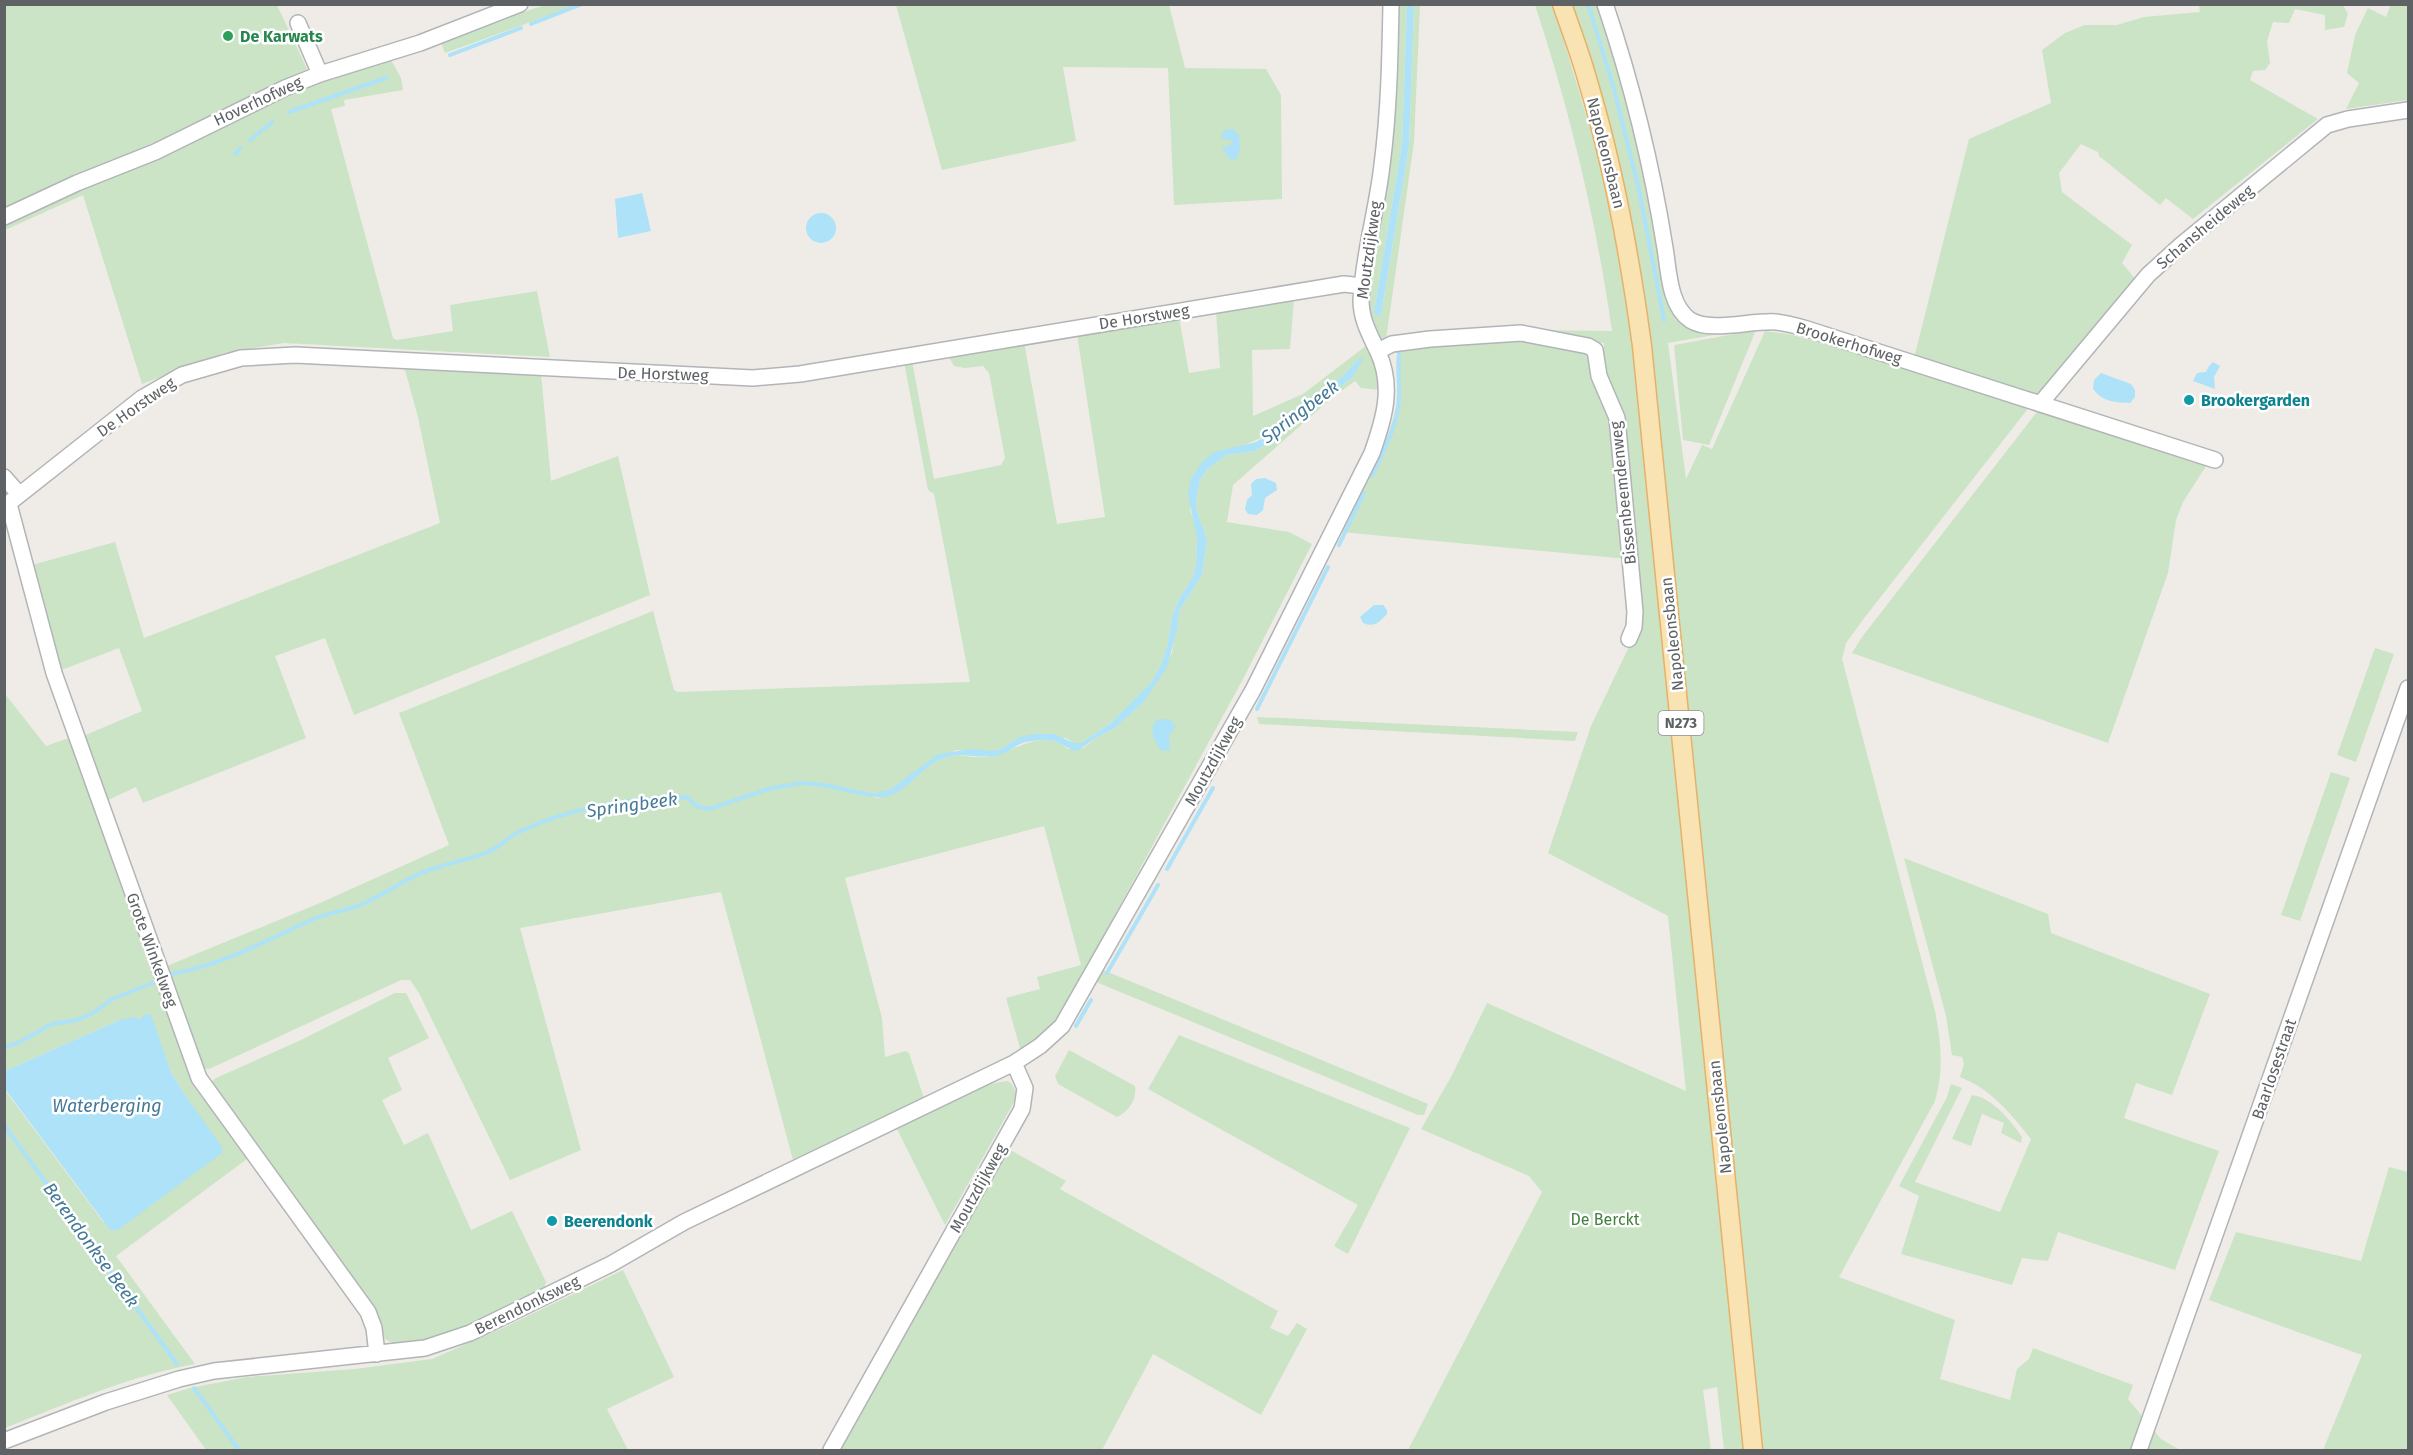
<svg xmlns="http://www.w3.org/2000/svg" width="2413" height="1455" viewBox="0 0 2413 1455" font-family="'Fira Sans',sans-serif">
	<style>
		.green { fill: #cae4c5; fill-rule: evenodd }
		.water { fill: #ade2f8 }
		.lines { fill: none; stroke-linecap: round; stroke-linejoin: round }
		.stream { stroke: #ade2f8; stroke-width: 4 }
		.minor-casing { stroke: #b2b4b7; stroke-width: 18 }
		.major-casing { stroke: #e6b168; stroke-width: 21 }
		.minor { stroke: #fff; stroke-width: 15 }
		.major { stroke: #f9e3b2; stroke-width: 18 }
		.leisure-dot { fill: #2e9e5b; stroke: #fff; stroke-width: 2 }
		.culture-dot { fill: #0f9aa8; stroke: #fff; stroke-width: 2 }
		.labels { text-anchor: middle; dominant-baseline: central; stroke-width: 5; stroke-linejoin: round; paint-order: stroke }
		.shield { fill: #fff; stroke: #8e9193; stroke-width: 1.5 }
		.shield-label { font-size: 15px; font-weight: bold; fill: #5e6265 }
		.leisure-label { font-size: 16px; font-weight: bold; fill: #27864d; stroke: #fff; text-anchor: start }
		.street-label { font-size: 16px; fill: #5e6265; stroke: #fff }
		.culture-label { font-size: 16px; font-weight: bold; fill: #0d838f; stroke: #fff; text-anchor: start }
		.park-label { font-size: 16px; fill: #417f3c; stroke: #fff }
		.water-label { font-size: 18px; font-style: italic; fill: #447998; stroke: #fff }
	</style>
	<rect width="100%" height="100%" fill="#efece7"/>
	<!-- green -->
	<path class="green" d="M2391,4l17,1v95l-62,9 13,-26 -12,-10 8,-38 13,-27 18,9z
		M5,5h272l30,64 -154,75 -78,32 -70,34z
		M545,5h33l-133,48 -5,-13z
		M896,5h273l16,63 81,1 15,26 1,104 -108,6 -6,-137 -105,-1 13,74 -134,29z
		M1397,5h10l-5,140 -28,167 7,3 28,-170 5,-140h6l-6,137 -28,198 -7,-1 -12,-31z
		M1535,5h18l43,143 18,85 20,119 33,342 76,730 -96,-1078 -78,-341h32l34,122 32,169 20,30 38,7 -57,10 18,136 16,-34 10,4 53,-118 24,3 81,23 160,49 -165,211 -19,26 -4,16 93,352c6,31 9,59 0,90l-96,176 116,43 -15,59 70,21 7,-31 12,-10 4,-11 100,37 -5,14 33,40 19,11h-456l-7,-63 -14,3 8,60h-303l134,-258 -13,-16 -108,-47 30,-52 36,-74 199,88 -18,-175 -120,-63 43,-127 47,-98 -18,-210 -20,-61 4,-8v-6l-83,-13 91,1c-16,-112 -42,-220 -77,-326z
		M2199,5h144l5,9 -4,13 -19,3v-15l-30,-6 -6,14 -16,-1 -6,19 3,22 -5,7 -12,1 -3,9 68,39 -125,100 -27,-21 -6,7 -61,-49 -1,-4 -17,-8 -22,29 3,19 70,53 -10,18 15,18 -95,112 -11,3 -117,-38 55,-219 82,-36 -9,-53 23,-17 20,-8h32l27,-8 56,-5z
		M390,58l11,20 2,12 -59,10 1,6 -14,3 62,229 4,2 56,-9 -3,-26 87,-14 13,66 -266,-14 -60,10 -82,31 -59,-189 -78,35v-9l282,-129z
		M1294,298l-4,51 -38,1 1,66 50,-22 64,-49 10,20 3,25 -19,-2 -6,-7 -22,16 -100,88 -6,37 62,10 23,12 -69,135 -177,326 -17,24 -28,23 -15,-54 34,-9 -3,-12 44,-12 -37,-139 -199,52 37,140 3,39 20,-6 4,2 15,45 -131,62 -72,-268 -201,36 61,222 -71,30 -91,-187 -9,-13h-9l-192,89 -7,-1 -40,-100 158,-65 129,-58 -50,-132 254,-102 21,79 4,2 292,-10 -36,-188 -6,-4 -24,-128 8,-1 22,118 67,-14 4,-7 -16,-85 -6,-7 -18,2 -11,-2 -6,-11 76,-13 33,182 48,-7 -28,-183 102,-17 10,56 31,-5 -4,-56zM1359,358l-7,20 -55,40 -32,27 -10,6 -29,4 -18,14 -8,11 -3,15 -1,13 11,32 -5,35 -23,36 -7,42 -29,50 -28,25 -19,10 -13,10 -15,1c-26,-23 -55,5 -83,8 -15,2 -24,-5 -41,1 -27,9 -32,34 -67,40l-7,-3 21,-6 65,-39 36,1 9,-2 17,-11h48l8,5h7l30,-20 28,-27 12,-13 10,-18 7,-22 4,-26 8,-20 12,-18 4,-13 1,-27 -2,-15 -5,-14 12,-48 64,-26 31,-28 44,-30z
		M1756,330l-47,115 -26,-5 -9,-95z
		M1520,336l66,12 28,71 13,140 -286,-27c20,-41 45,-83 56,-127 4,-18 -5,-39 2,-55z
		M403,363l138,10 10,108 67,-25 32,139 -296,120 -29,-77 -50,18 31,82 -163,65 -7,-16 -30,14 -25,-64 61,-26 -23,-63 -60,23 -27,-106 83,-23 29,96 296,-115 -22,-106z
		M2040,408l168,55 -25,39 -7,18 -8,53 -60,170 -256,-90 10,-16z
		M2375,648l19,6 -38,108 -19,-7z
		M5,694l41,52 23,-8 81,231 39,103 58,87 -131,97 79,108c-66,12 -129,40 -190,64l-1,-339 100,134 79,-131 -12,-20 -21,-57 -11,5h-19l-115,51z
		M1257,717l321,15 -3,9 -316,-17z
		M2331,772l19,6 -50,143 -19,-6z
		M1904,858l144,56 3,19 159,61 -38,101 -36,-12 -12,35 95,33 -44,119 -117,-38 -10,29 -26,-3 -10,27 -111,-31 18,-58 -20,-10 48,-89 4,-13 11,4 -47,94 85,30 31,-73c-21,-26 -40,-50 -71,-62l4,-13 -2,-7 -10,-2 -6,-39z
		M1103,970l325,134 -4,11h-6l-322,-133z
		M395,993h11l23,45 -41,20 14,32 -20,10 22,45 24,-12 43,97 41,-19 34,71 -2,7c-36,17 -108,56 -146,55 -4,0 -9,-3 -13,-5l-4,-12 -167,-235 -3,-10 5,-4 83,-37z
		M1179,1035l231,93 -62,126 -14,-8 24,-41 -210,-116z
		M1069,1050l66,36c2,14 -6,25 -18,31l-59,-33 -3,-8z
		M1008,1081c8,6 8,12 6,21l-69,123 -48,-96c35,-18 71,-44 111,-48z
		M1972,1095c20,2 39,26 50,42l-1,6 -20,-10 3,-10 -22,-9 -11,32 -19,-7z
		M1005,1147l61,34 -6,8 218,122 -8,17 18,8 9,-13 10,6 -46,86 -108,-61 -51,96h-269z
		M2389,1167l19,5v278h-85l39,-95 -153,-55 27,-68 125,29z
		M623,1270l51,107 -67,32 21,41h-422l-39,-55 23,-7 57,-11 108,-8 77,-10 73,-32z"/>
	<!-- water -->
	<path class="water" d="M1407,5h7l-5,140 -28,170 -4,1 -3,-4 28,-167z
		M1233,129l6,6 1,13 -3,11 -7,1 -8,-12 10,-4 -1,-4 -8,-1 -2,-2 4,-7z
		M642,193l9,38 -33,7 -3,-39z
		M806 228a15 15 0 1 1 30 0a15 15 0 1 1-30 0Z
		M1359,358l4,1 -11,19 -55,40 -32,27 -10,6 -29,4 -18,14 -8,11 -3,15 -1,13 11,32 -5,35 -23,36 -2,19 -10,37 -24,36 -28,25 -19,10 -19,13c-11,-2 -18,-11 -30,-11 -9,0 -20,1 -27,4 -8,4 -13,9 -21,11 -19,5 -36,-4 -55,3 -27,9 -43,49 -76,37l23,-6 47,-35 32,-5 22,2 9,-2 17,-11 15,-4h21l20,9h7l30,-20 40,-40 10,-18 7,-22 4,-26 8,-20 12,-18 4,-13 1,-27 -9,-45 3,-16 11,-16 12,-10 42,-10 10,-6 31,-28 44,-30z
		M2213,362l7,4 -6,11 1,12 -22,-8 4,-8 9,-1 3,-6z
		M2101,373l30,11 4,6v7l-5,6c-16,-1 -27,-1 -37,-14l1,-9z
		M1265,478l11,5 1,7 -12,8 -2,12 -6,5 -9,-1 -3,-5 2,-9 5,-5 -1,-11 5,-5z
		M1374,605h9l4,5v4c-8,8 -12,14 -24,9l-3,-6z
		M1159,719l11,1 6,6 -7,10 1,14 -8,1c-7,-9 -11,-15 -9,-27z
		M145,1014l6,1 20,57 12,20 39,55v6l-104,77h-8l-105,-141v-18l115,-51 15,-3 4,3z"/>
	<g class="lines">
		<!-- stream -->
		<path class="stream" d="M1588,4l26,85 25,101 25,130
			M531,24l51,-20
			M450,55l71,-27
			M289,112l97,-34
			M250,140l22,-18
			M235,154l5,-6
			M1372,476c12,-26 26,-51 27,-80 0,-15 -1,-29 0,-43
			M1339,545l25,-52
			M1257,709l71,-142
			M1167,869l46,-81
			M1107,973l51,-88
			M171,974c52,-9 92,-32 140,-54 16,-7 35,-9 52,-16 19,-9 37,-21 56,-30 23,-10 47,-13 69,-22 11,-4 20,-15 31,-20 51,-25 112,-34 168,-35l9,9 13,3 59,-20 34,-6 22,2 47,10
			M1076,1026l15,-26
			M4,1047l14,-4 34,-19 25,-4 16,-7 19,-14 41,-16
			M4,1125l173,239
			M194,1388l45,62"/>
		<defs>
			<path id="minor" d="M1605,4c27,80 47,162 60,244 4,24 4,57 25,72 21,13 61,0 86,2 10,1 21,4 31,7l408,131
				M298,23l22,51
				M4,217l73,-34 78,-31 130,-64 35,-14 100,-31 100,-39
				M1378,351l14,-7 38,-5 91,-6 67,13 7,4 4,26 18,42 18,194 -1,15 -5,12
				M2040,404l108,-129 33,-30 146,-120 21,-6 60,-9
				M4,477l15,17
				M9,504l45,169 145,405 169,234 6,16 3,26
				M4,507l138,-109 40,-23 59,-17 54,-3 458,23 47,-4 544,-90 18,2
				M4,1441l102,-39 73,-23 35,-8 211,-23 45,-15 141,-69 73,-42 330,-159 26,-17 22,-20 191,-336 119,-237c12,-34 22,-66 6,-101 -8,-17 -17,-32 -17,-52 2,-45 16,-90 21,-135 7,-54 8,-107 9,-161
				M831,1450l191,-341 3,-21 -11,-25
				M2139,1450l269,-762"/>
			<path id="major" d="M1562,4c9,26 19,52 26,78 26,86 42,175 54,264l111,1104"/>
		</defs>
		<!-- minor casing -->
		<use href="#minor" class="minor-casing"/>
		<!-- major casing -->
		<use href="#major" class="major-casing"/>
		<!-- minor -->
		<use href="#minor" class="minor"/>
		<!-- major -->
		<use href="#major" class="major"/>
	</g>
	<!-- markers -->
	<circle class="leisure-dot" cx="228" cy="36" r="6"/>
	<g class="culture-dot">
		<circle cx="2189" cy="400" r="6"/>
		<circle cx="552" cy="1221" r="6"/>
	</g>
	<g class="labels">
		<!-- shield labels -->
		<rect class="shield" x="1658.5" y="711" width="45" height="24" rx="4.5"/>
		<g class="shield-label">
			<text x="1681" y="723">N273</text>
		</g>
		<!-- leisure labels -->
		<g class="leisure-label">
			<text x="240" y="36">De Karwats</text>
		</g>
		<!-- street labels -->
		<g class="street-label">
			<text transform="translate(258 101) rotate(-25)">Hoverhofweg</text>
			<text transform="translate(1606 153) rotate(76)">Napoleonsbaan</text>
			<text transform="translate(2205 227) rotate(-40)">Schansheideweg</text>
			<text transform="translate(1369 250) rotate(-82)">Moutzdijkweg</text>
			<text transform="translate(1144 317) rotate(-9)">De Horstweg</text>
			<text transform="translate(1849 343) rotate(17)">Brookerhofweg</text>
			<text transform="translate(663 374) rotate(2)">De Horstweg</text>
			<text transform="translate(136 407) rotate(-35)">De Horstweg</text>
			<text transform="translate(1623 493) rotate(-96)">Bissenbeemdenweg</text>
			<text transform="translate(1672 634) rotate(-96)">Napoleonsbaan</text>
			<text transform="translate(1213 761) rotate(-61)">Moutzdijkweg</text>
			<text transform="translate(152 950) rotate(70)">Grote Winkelweg</text>
			<text transform="translate(2274 1069) rotate(-71)">Baarlosestraat</text>
			<text transform="translate(1720 1117) rotate(-96)">Napoleonsbaan</text>
			<text transform="translate(978 1188) rotate(-61)">Moutzdijkweg</text>
			<text transform="translate(527 1305) rotate(-26)">Berendonksweg</text>
		</g>
		<!-- culture labels -->
		<g class="culture-label">
			<text x="2201" y="400">Brookergarden</text>
			<text x="564" y="1221">Beerendonk</text>
		</g>
		<!-- park labels -->
		<g class="park-label">
			<text x="1605" y="1219">De Berckt</text>
		</g>
		<!-- water labels -->
		<g class="water-label">
			<text transform="translate(1300 412) rotate(-37)">Springbeek</text>
			<text transform="translate(632 805) rotate(-8)">Springbeek</text>
			<text x="107" y="1106">Waterberging</text>
			<text transform="translate(91 1245) rotate(54)">Berendonkse Beek</text>
		</g>
	</g>
	<!-- border -->
	<rect width="2413" height="1455" fill="none" stroke="#5e6265" stroke-width="12"/>
</svg>
